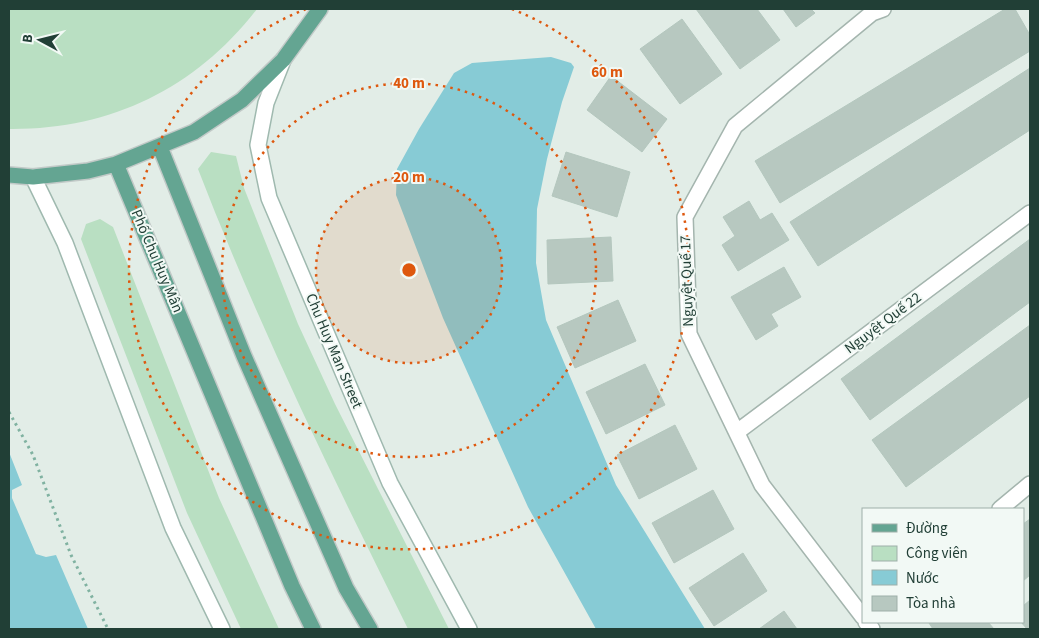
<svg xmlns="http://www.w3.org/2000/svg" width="1039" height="638" viewBox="0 0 1039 638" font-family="'Source Sans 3',sans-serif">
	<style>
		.green { fill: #b9dfc2 }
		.water { fill: #87cbd5 }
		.building { fill: #b7c8c0; stroke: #b4c7be }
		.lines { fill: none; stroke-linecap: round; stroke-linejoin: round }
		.minor-casing { stroke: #a4b5ae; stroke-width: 18 }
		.secondary-casing { stroke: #9fb9af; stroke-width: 18 }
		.primary-casing { stroke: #c1c9c7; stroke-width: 18 }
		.path { stroke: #80b2a1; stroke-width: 3; stroke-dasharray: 2.5 4; stroke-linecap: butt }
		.minor { stroke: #fff; stroke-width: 15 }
		.secondary { stroke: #fff; stroke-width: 15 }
		.primary { stroke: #64a592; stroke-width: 15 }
		.ring { fill: none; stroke: #de580e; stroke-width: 2.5; stroke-dasharray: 2.5 5 }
		.labels { text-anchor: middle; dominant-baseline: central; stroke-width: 4; stroke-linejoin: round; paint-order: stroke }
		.street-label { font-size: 15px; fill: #213f36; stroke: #f2f9f5 }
		.centre { fill: #de580e; stroke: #f2f9f5; stroke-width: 2.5 }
		.ring-label { font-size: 15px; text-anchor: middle; font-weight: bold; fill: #de580e; stroke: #f2f9f5; stroke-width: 4; stroke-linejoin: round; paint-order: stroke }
	</style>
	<rect width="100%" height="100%" fill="#e2ede7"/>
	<!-- green -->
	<path class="green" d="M9,9h248c-62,80 -147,121 -248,120z
		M211,152l25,4 8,32 54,136 37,80 114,225h-41c-75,-151 -149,-302 -210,-460z
		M100,219l13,8 106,271 60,131h-38l-54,-116 -106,-274 5,-15z"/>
	<!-- water -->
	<path class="water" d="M551,57l20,6 3,4 -12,35 -15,57 -10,50 -1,54 10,57 70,165 89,144h-109l-68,-122 -85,-189 -47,-123 1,-26 22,-40 35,-56 18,-10z
		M9,452l13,33 -10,5v8l24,56 10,3 10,-2 32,74h-79z"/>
	<!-- building -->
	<path class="building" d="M696,9h61l23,31 -40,29z
		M783,9h28l4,4 -19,14z
		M1005,9h10l15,26v16l-250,152 -25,-42z
		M682,19l40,55 -42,30 -40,-55z
		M1030,68v62l-212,136 -28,-44z
		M611,76l56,43 -25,33 -55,-42z
		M566,152l64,20 -13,45 -65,-21z
		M749,201l11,19 12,-7 17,27 -51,31 -16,-26 13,-9 -12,-19z
		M611,237l2,44 -65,3 -1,-44z
		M1030,239v63l-160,118 -29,-41z
		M784,267l17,30 -30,17 7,12 -22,14 -25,-43z
		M618,300l18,41 -61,27 -18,-41z
		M1030,325v71l-124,91 -34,-47z
		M645,364l20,41 -59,29 -20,-42z
		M675,425l22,44 -58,30 -22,-44z
		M713,490l21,39 -60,34 -22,-40z
		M1030,519v56l-7,6v-57z
		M743,553l24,38 -53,35 -25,-38z
		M1030,600v29h-3l-6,-7h2v-16z
		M784,611l13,18h-38z
		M931,622h57l6,7h-61l-4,-6z"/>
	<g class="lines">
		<defs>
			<path id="minor" d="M737,432l293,-219
				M1000,509l30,-25
				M863,617l-101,-132 -73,-151 -4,-117 50,-91 137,-113 11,-4
				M866,622l6,7"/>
			<path id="secondary" d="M283,60l-17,43 -8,42 11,53 121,285 79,146
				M33,177l32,66 108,285 49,101"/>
			<path id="primary" d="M160,147l84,209 102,232 24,41
				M116,164l176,422 21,43
				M9,175l24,2 55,-6 28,-7 78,-32 48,-32 41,-40 37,-51"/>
		</defs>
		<!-- minor casing -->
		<use href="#minor" class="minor-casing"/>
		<!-- secondary casing -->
		<use href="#secondary" class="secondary-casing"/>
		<!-- primary casing -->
		<use href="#primary" class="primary-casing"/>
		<!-- path -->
		<path class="path" d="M9,412l24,43 38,100 37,74"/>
		<!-- minor -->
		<use href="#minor" class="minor"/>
		<!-- secondary -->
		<use href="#secondary" class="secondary"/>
		<!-- primary -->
		<use href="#primary" class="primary"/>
	</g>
	<!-- distance rings -->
	<circle cx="409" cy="270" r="93" fill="#de580e" fill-opacity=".12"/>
	<g class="ring">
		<circle cx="409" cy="270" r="93"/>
		<circle cx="409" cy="270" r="187"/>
		<path d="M512 9A280 280 0 1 1 306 9"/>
	</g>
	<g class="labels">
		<!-- street labels -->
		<g class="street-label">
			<text transform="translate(157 261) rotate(67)">Phố Chu Huy Mân</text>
			<text transform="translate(687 281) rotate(-92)">Nguyệt Quế 17</text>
			<text transform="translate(883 323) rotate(-37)">Nguyệt Quế 22</text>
			<text transform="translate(334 351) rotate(67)">Chu Huy Man Street</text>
		</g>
	</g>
	<circle cx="409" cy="270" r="8" class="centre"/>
	<g class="ring-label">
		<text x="607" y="77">60 m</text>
		<text x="409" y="88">40 m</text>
		<text x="409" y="182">20 m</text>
	</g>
	<!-- border -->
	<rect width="1039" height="638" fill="none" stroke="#213f36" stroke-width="20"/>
	<!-- legend -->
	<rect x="862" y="508" width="162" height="115" fill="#f2f9f5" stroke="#9eafa9"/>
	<rect x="872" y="524" width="25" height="8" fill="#64a592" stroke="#9eafa9"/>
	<text x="906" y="533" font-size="15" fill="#213f36">Đường</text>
	<rect x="872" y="546" width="25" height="15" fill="#b9dfc2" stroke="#9eafa9"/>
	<text x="906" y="558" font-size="15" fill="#213f36">Công viên</text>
	<rect x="872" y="570" width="25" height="15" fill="#87cbd5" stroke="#9eafa9"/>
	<text x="906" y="583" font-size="15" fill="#213f36">Nước</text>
	<rect x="872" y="596" width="25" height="15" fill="#b7c8c0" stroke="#9eafa9"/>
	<text x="906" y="608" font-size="15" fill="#213f36">Tòa nhà</text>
	<!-- north arrow -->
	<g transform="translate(40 40) rotate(277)" stroke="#f2f9f5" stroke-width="4" paint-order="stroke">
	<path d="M0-4L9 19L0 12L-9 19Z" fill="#213f36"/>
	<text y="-8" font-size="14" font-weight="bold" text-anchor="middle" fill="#213f36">B</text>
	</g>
</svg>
